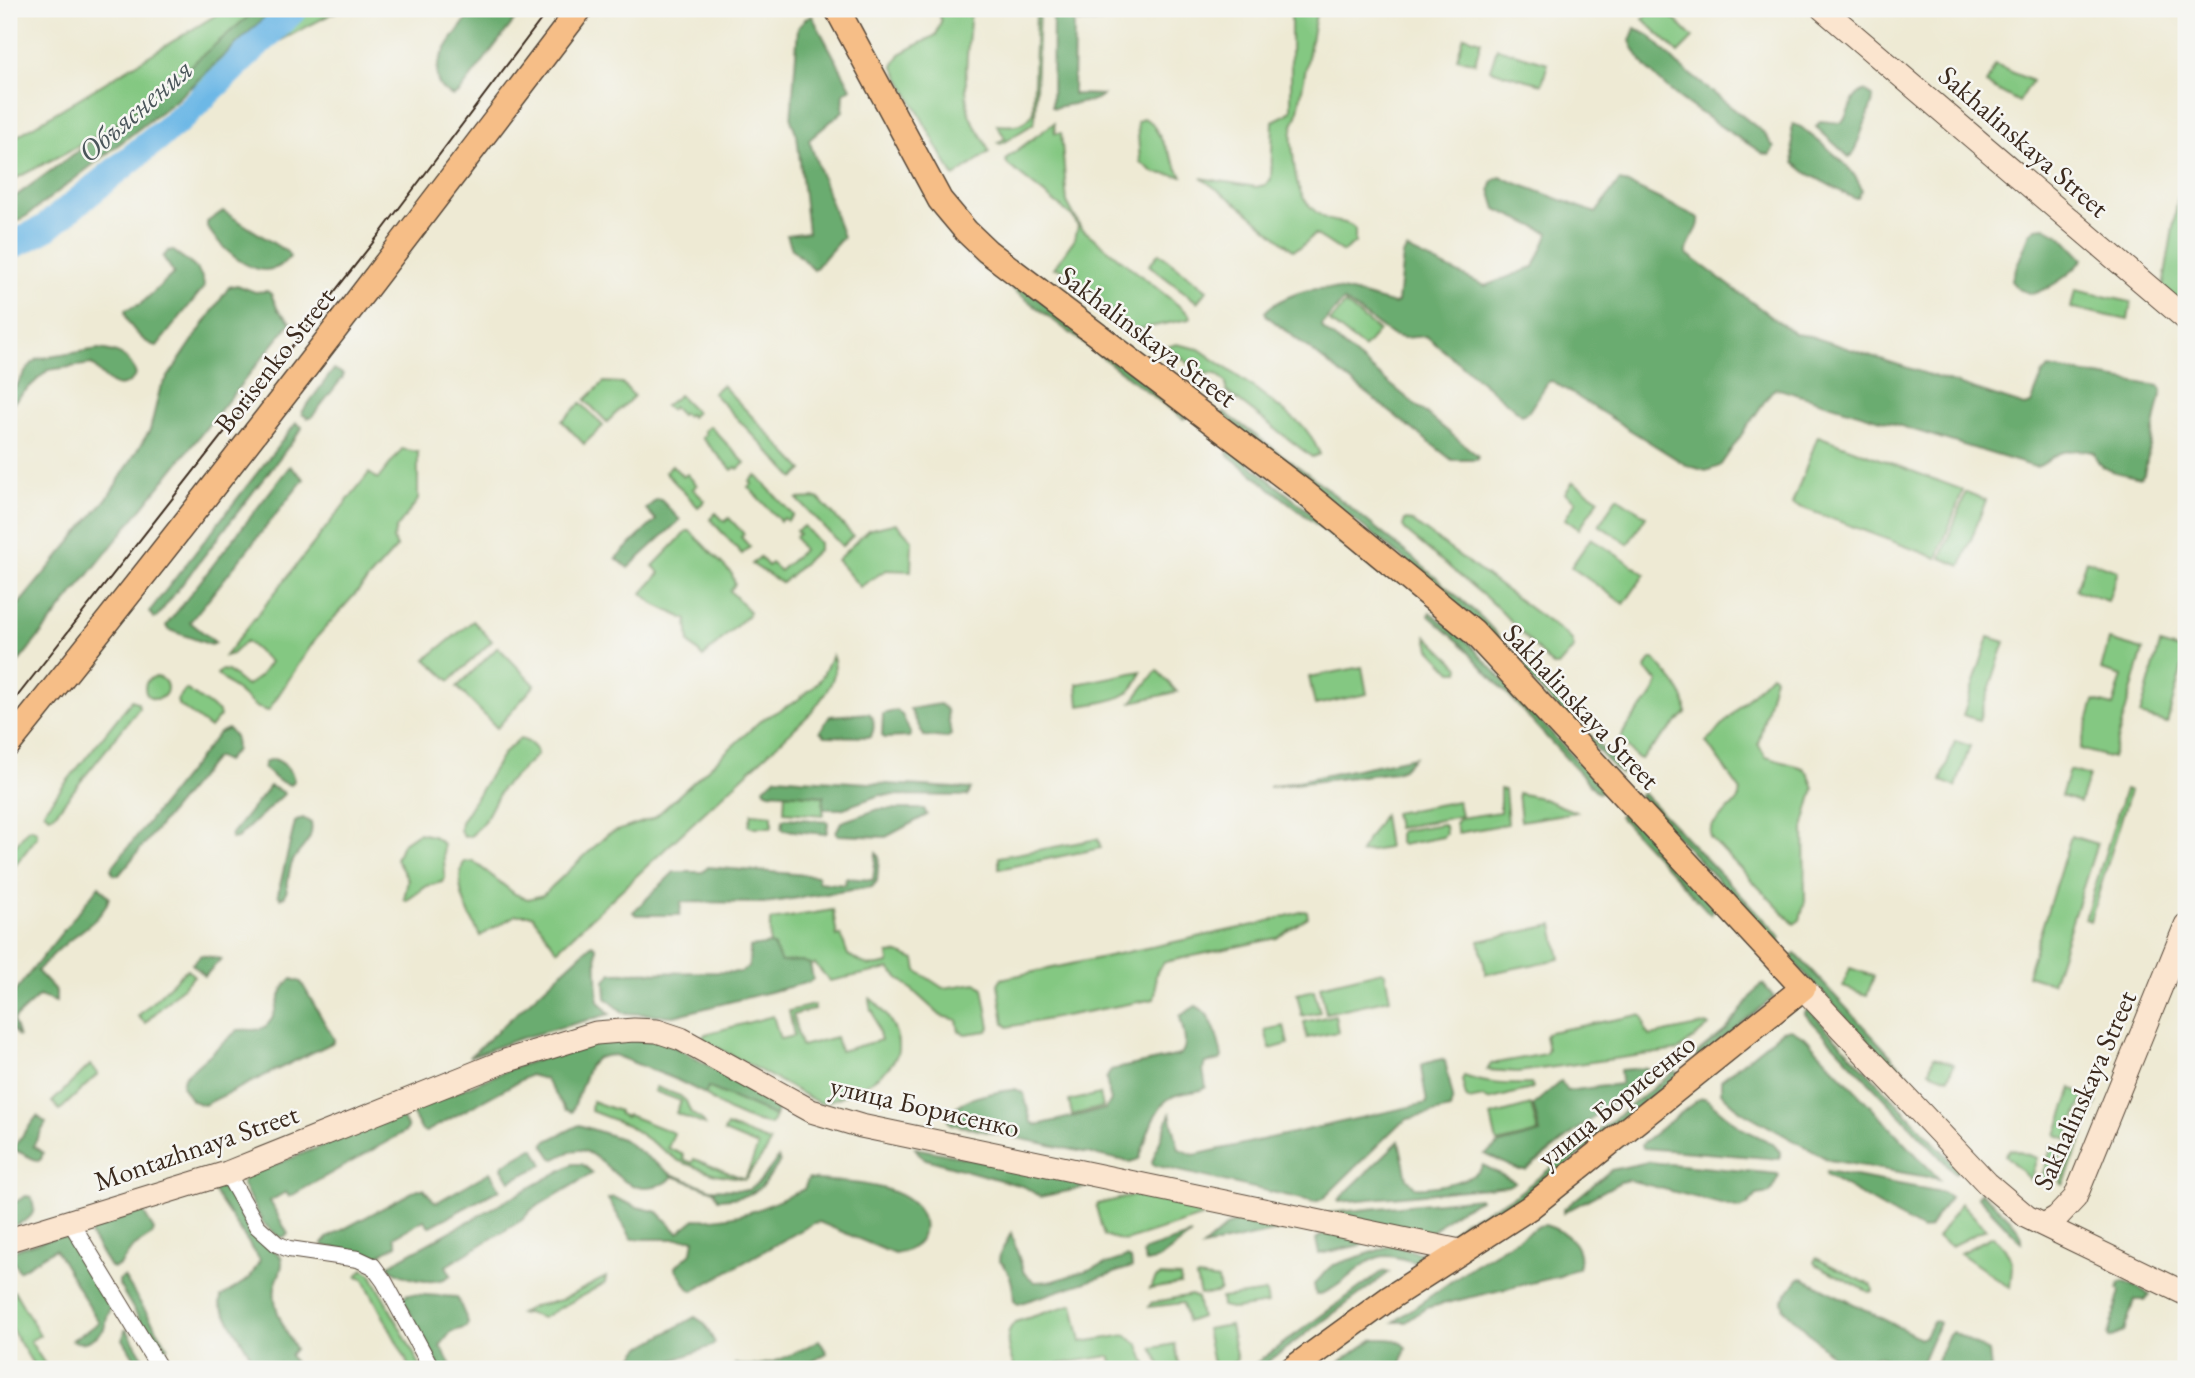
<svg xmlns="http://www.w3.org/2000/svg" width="2195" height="1378" viewBox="0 0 2195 1378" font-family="'EB Garamond',serif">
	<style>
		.green { fill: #84c882; stroke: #607950; stroke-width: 2 }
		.forest { fill: #6bac70; stroke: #536b47; stroke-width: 2 }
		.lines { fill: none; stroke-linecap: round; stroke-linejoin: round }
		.river { stroke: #6db8e6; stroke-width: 28 }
		.minor-casing { stroke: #564739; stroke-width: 18 }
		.secondary-casing { stroke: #564739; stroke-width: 25 }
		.primary-casing { stroke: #564739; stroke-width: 27 }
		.minor { stroke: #fff; stroke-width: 16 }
		.secondary { stroke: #fbe5cf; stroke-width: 23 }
		.primary { stroke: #f6be87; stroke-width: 24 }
		.tram { stroke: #3b2a1e; stroke-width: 2 }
		.labels { text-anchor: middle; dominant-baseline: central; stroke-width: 5; stroke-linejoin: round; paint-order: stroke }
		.street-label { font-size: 28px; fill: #3b2a1e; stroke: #f6f6f2 }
		.water-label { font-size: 30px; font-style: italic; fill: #4a555a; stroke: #f6f6f2 }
	</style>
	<rect width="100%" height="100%" fill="#f6f6f2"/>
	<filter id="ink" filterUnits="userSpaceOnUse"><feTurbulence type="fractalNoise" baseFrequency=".0143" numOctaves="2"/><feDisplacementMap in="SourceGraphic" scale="14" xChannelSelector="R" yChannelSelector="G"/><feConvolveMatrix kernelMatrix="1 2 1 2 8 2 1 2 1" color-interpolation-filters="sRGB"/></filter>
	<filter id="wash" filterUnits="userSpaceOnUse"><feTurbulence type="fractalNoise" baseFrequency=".00686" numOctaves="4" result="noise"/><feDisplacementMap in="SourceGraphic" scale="28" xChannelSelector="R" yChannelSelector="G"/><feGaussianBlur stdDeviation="1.57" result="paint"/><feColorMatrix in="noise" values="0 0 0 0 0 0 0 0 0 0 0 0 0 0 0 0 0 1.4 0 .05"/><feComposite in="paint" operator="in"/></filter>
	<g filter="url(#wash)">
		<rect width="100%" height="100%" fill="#eeead4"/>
		<!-- green -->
		<path class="green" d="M226,9h115l-332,173v-41z
			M937,9h34c-2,31 -9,74 -2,104 4,14 17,25 20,39l-35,25 -61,-111 7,-12 36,-19 5,-14z
			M1036,9h3l-4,110 -2,5 -32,20 -3,-1 7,-5 -8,-13c15,1 28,2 36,-12z
			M1291,9h26l-20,107c-7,13 -6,22 -4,37 2,27 5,50 32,65 10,6 21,1 30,11v14l-12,9 -28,-18 -14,13 -8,3 -50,-42 -42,-30 55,9 9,-2 6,-6 2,-58 14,-7 4,-4z
			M1654,9h10l29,29 -15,15 -35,-34z
			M1464,36l17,5 -6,22 -18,-5z
			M1497,48l51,15 -6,21 -52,-14z
			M1995,65l37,16 -13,21 -33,-18z
			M1144,118l8,5 30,53 -27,-3 -15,-11 -3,-40z
			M1054,123l1,10h6l6,69 14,26 107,85 3,4 -2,2 -55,11 -5,-1 -32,-24 -3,-12 -31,-24 -9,-1 21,-30 3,-12 -6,-10 -64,-51 -2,-4 2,-4z
			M2185,155h1v152l-23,-19z
			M1159,253l48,37 -10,12 -48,-37z
			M2075,290l56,12 -3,18 -57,-12z
			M1345,304l34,27 -15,17 -34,-26z
			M1176,344l23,5 58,41 46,36 9,12 8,16 -8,3 -86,-66v-8c-12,-15 -13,-7 -25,-10l-34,-26z
			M604,382l18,1 12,13 -27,26 -22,-22z
			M722,385l81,85 -9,8 -81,-85z
			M679,395l17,17 -5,5 -2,-3 -3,2 -3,-3 -2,2 -8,-8 -3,3 -5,-4z
			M581,403l22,23 -19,18 -22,-23z
			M710,426l35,37 -7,6 -2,-2 -4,3 -30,-32 4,-4 -2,-3z
			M1818,436l145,54 -26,68 -145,-54z
			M402,449l16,3v48l-22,29 -3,10 4,8 -81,91 -48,73 -12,-4 -39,-33 5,-4 6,1 18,15 14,-10 10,-14 -24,-21 -14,13 -7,2 144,-183 9,6z
			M672,465l11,12 4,-3 10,11 -4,4 12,12 -7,6 -33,-35z
			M756,475l37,40 -6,6 -3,-3 -4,3 -32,-34 4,-3 -2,-3z
			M1573,482l26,17 -20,30 -14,-10 11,-18 -11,-8z
			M1966,492l20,8 -25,66 -20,-8z
			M1617,497l29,19 -18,28 -29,-19z
			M818,498l35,38 -11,10 -45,-47z
			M716,513l9,9 4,-4 15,16 -3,3 9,10 -8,7 -32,-35z
			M1405,520l7,1 153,113 7,6 2,8 -16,18h-5l-57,-60 -89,-74 -4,-6z
			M896,523l16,17 -1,31 -25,-1 -26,17 -23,-27 31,-30z
			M804,526l15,17v6l-37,34 -30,-19 8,-7 8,9 3,-3 9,8 23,-21 -8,-13 4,-3 -3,-3z
			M687,531h3l42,43 3,10 -5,7 19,20 -1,4 -45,42 -14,-14 -2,-23 -33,-16 -12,-11 18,-20 -7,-7z
			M1591,538l54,36 -21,30 -53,-37z
			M2086,560l32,11 -10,30 -32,-11z
			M473,621l19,20 -42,40 -24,-22z
			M1427,636l33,32 -1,4h-7l-22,-23z
			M1989,637l16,5 -26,78 -16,-5z
			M2109,640l34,10 -31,108 -32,-9 14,-48 19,5 9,-30 -21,-6z
			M2160,644l26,8 -19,71 -27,-8z
			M498,647l37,38 -38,43 -40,-41z
			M832,655c10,21 -9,41 -20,57l-255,238 -25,-35h-16l-36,21c-10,-22 -28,-48 -16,-74l9,-1 42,33 13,5 15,-4 65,-61 46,-16 107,-98 34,-18 20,-16 8,-11z
			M1651,659h3c12,15 34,33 32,54l-45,46 -5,-2 -15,-17c5,-23 32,-35 37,-59l-13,-11z
			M1362,667l5,27 -52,11 -6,-28z
			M1157,670l20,22 -45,10z
			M1141,671c-6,30 -37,31 -62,35l-2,-22z
			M1771,674l4,3 -17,67 8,13 37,11 5,5 6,15 -10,36 1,77 -5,19 -6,4 -84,-87c-2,-20 28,-26 31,-46l-35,-49z
			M145 688a11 11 0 1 1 22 0a11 11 0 1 1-22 0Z
			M186,689l33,23 1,4 -10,12 -32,-24 -1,-4z
			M132,700l6,3 1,5 -85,107 -5,1 -5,-4 1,-3z
			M519,739c8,1 18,7 18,16l-35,33 -17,32 -14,16 -7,1 -4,-7 1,-8 42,-68z
			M1955,741l15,5 -14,41 -15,-6z
			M2069,770l20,6 -9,26 -19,-6z
			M1500,789l5,1 3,34 -50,9 -3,-10 5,-5 40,-6z
			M2125,789l5,2 -40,130 -5,-2z
			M785,793l39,3 -1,19 -39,-3z
			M1518,793l23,5 35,14 -55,9z
			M1458,801l3,15 -64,12 -3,-15z
			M752,813l20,2v12h-21l-2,-2z
			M1383,815l5,33 -28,5v-1z
			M1442,824l3,2 1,8 -3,3 -41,8 -3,-2v-11l2,-1z
			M32,828l5,4v5l-28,36v-19l19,-25z
			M418,833l15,3 10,8 2,34 -3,4 -15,4 -21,15 -2,-2 4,-19 -12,-21 6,-15z
			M2071,836l26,8 -45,139 -25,-8z
			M1098,839l3,9 -102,21v-12z
			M833,910l4,27 4,-2 7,20c21,11 18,13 41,8l-1,-9 11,-1 16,7 2,11 26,17 33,-5 7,5 7,39 -3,4 -22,3 -6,-3 -2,-11 -16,-4 -52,-47 -59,12 -15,-17 -46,9 1,-53z
			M1304,911l3,1 1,5 -31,21 -112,24c-17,15 -5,21 -11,37l-146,28 -4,-4 -6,-39 3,-5 253,-54z
			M1553,925l7,34 -74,15 -7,-33z
			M1850,968l24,8 -7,19 -24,-8z
			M187,969l7,7 -49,47 -7,-7z
			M1382,971l3,2 5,26 -64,14 -6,-27z
			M1314,990l6,22 -18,4 -5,-22z
			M870,998c14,11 30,32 28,52 -3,24 -58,51 -79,53l-117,-64 3,-5 68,-18 7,23 14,-3 -5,-25 25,-6 1,4 -22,6 8,31 35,-9 4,14 41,-11 -8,-29h-2l-2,-12z
			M1335,1015l3,17 -31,6 -3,-16z
			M1639,1015l4,2 3,15 4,4 57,-12 2,2 -30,24 -161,22 -31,-2 4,-6 54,-10 3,-4 -3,-14 4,-4z
			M1284,1026l4,18 -18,5 -5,-19z
			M1934,1057l20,7 -6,14 -19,-7z
			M90,1065l8,9 -38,36 -8,-8z
			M1464,1076c23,8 42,9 67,8l2,3 -2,2 -43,11 -5,-3 -14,3 -3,-3 -4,-17z
			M656,1087l24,9 6,5 5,12 11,7 3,5 -29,-12 5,-12 -27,-10z
			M708,1087l67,29 -4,9c-23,-4 -49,-15 -66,-31z
			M2072,1088l12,9 -17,42 -11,-4z
			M1100,1094l3,13 -31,8 -3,-14z
			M2095,1099l2,3 -34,83 -3,-2z
			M592,1101l27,10v3l7,3 2,-2 46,18 -6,15 16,7 -1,4 9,4 2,-4 51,20 13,-33 -34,-14 3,-6 43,16 -3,8 -22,29 -30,-5 -36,-13 -52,-36 -36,-14z
			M1531,1105l7,28 -41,10 -6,-27z
			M2052,1145l11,4c-6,13 -9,32 -24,36z
			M2010,1149l27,9 -7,22 -25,-25z
			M1140,1194l80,17 -95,30 -21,-5 -8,-29 2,-3z
			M1961,1203l25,26 -35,17 -14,-8z
			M1993,1236c22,22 20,22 17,52l-50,-35z
			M1816,1258l56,28 1,5 -4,1 -54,-28 -1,-2z
			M363,1269l8,5 51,95h-11l-48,-91 -6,-2z
			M1161,1276l19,1 1,7 -31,5 6,-11z
			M606,1277l-1,6 -63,35 -15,-5 -9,1 16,-8 27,-6z
			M1198,1277l20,3 2,10 -3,3 -17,2 -4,-17z
			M10,1290l5,2 25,43 -10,6 18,28h-12l-27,-44z
			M1266,1292l2,12 -33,5 -13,-3 -1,-8z
			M1191,1295l6,3 4,19 -14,5 -4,-19 -34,4 2,-4z
			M1073,1304l8,38 45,-7 13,10 9,24h-35l-2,-11 -3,-2 -79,13h-14c-6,-15 -13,-35 0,-47z
			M1230,1325l7,35 -13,9h-10l-8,-40z
			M1175,1344l5,25h-18l-10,-21z"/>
		<!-- forest -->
		<path class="forest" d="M257,9h17l-98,91 -148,115 -19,11v-25l149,-108z
			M475,9h48l-64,84 -6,3c-41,-17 7,-67 22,-87z
			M1053,9h50l-1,13h-28l-1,72 30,1c-12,10 -33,7 -48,13l-3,-1z
			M812,16l39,72 -7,5 -1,18 -34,29 34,97 -29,33 -22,-21 -5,-14 21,-3 -11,-97 -6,-15 7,-92 7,-9z
			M1635,28l15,8 27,28 87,69 10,15 -5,7 -7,-2c-41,-28 -114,-66 -132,-112z
			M1864,91l9,6 -1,7 -19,51 -4,2 -33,-30 5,-6 20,2c10,-10 9,-27 23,-32z
			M1793,124l8,3c21,18 52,37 61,63l-4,8h-5l-48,-26 -11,-9 -3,-34z
			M1500,177l96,36 23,-32 5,1 75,36c2,13 -13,22 -12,36l108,80 15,2 215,70 6,-2 12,-31 6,-5 110,18 3,4 -18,84 -4,4c-18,-5 -41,-5 -46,-25 -8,-4 -25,-3 -34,0 -10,4 -14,12 -25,14l-259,-79 -5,4 -51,74 -14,5 -20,-6 -134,-84 -4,1 -19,29 -7,4 -96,-79 -22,2 -12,-3 -48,-34 -2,1 -20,23 1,4 155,127 -1,4h-25l-185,-144 -2,-4c6,-7 14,-11 23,-15 40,-18 67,-3 107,7l3,-2 5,-47 4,-6 78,37 49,-19 15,-34 -53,-24 -6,-20 3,-8z
			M223,211l64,41 3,5c-27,33 -66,-5 -83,-30v-5z
			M940,219l246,197v2l-3,1 -206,-157 -20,-20z
			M2045,227l16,9 22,23c-10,15 -34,30 -51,35l-14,-5 -7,-8 19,-48 6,-5z
			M172,250c13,10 32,19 32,37l-47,59c-13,-2 -32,-22 -32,-36l16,-6 33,-31 -11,-16 5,-6z
			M237,285l18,7 12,-1 4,3 7,16 13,12 -282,352v-58l99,-119 42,-67 10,-41 69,-102z
			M98,349c17,2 33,6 38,26 -17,23 -31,4 -44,-11l-44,6 -39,36v-11c11,-11 15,-26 28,-36z
			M334,369l9,5v3l-32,41h-3l-6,-4 1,-3z
			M1224,412l91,67 98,79 69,60 140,152 -1,3 -1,1 -142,-151 -69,-60 -188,-149z
			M296,423l6,4 -1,3 -145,188h-2l-5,-6z
			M1231,449l157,126 -1,2 -5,-1 -154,-121 -1,-2z
			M290,466l14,13 -114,143 26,21 -5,2 -42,-15 -3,-4 2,-3z
			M657,499l4,1 19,20 -52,48 -12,-10 40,-38 -10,-11z
			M1430,612l35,27 137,149 -1,4 -3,1 -138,-150 -31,-27z
			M940,704l7,6 4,25 -5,3 -22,-2 -14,-27z
			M897,710l5,5 9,19 -2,3 -24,1 -3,-2 1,-22z
			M869,713c6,6 6,18 1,24l-45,-1 -5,-5 10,-15z
			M228,729l7,7 1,14 -10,11 -8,-4 -4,2 -95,116h-5l-3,-6 2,-3 106,-133z
			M1414,757l-11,12 -7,3 -127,15z
			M274,759c9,3 19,12 20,22l-3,4 -12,-4 -16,-13 3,-7z
			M777,777l24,2 170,10 -3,7 -88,-1 -39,14h-18l1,-13 -55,-4 -4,-2 -1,-3z
			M270,786l13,6 1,2 -47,44 -6,1v-4z
			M1643,793l138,144 -3,6h-2l-137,-147z
			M879,809h45l3,6 -41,22 -48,-2 -2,-3 5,-10z
			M1624,811l90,96 -3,8 -92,-99z
			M303,818l8,5c4,18 -13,26 -19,40 -5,12 -3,22 -7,33l-5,2 -2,-4 17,-72z
			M786,818l40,3 2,2 -1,9 -2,2 -41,-4 -2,-2 1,-9z
			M876,853l3,3 -2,25 -5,6 -107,16 -84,-1 -1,13h-44l-3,-3 41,-40h29l5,-5 110,9v6l27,3 1,-7 27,2z
			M99,886l10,11c-5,22 -29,33 -44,47 -10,8 -19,18 -28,27l19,20v11l-17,-6 -26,24 6,17 -10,-11v-27z
			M592,944l4,3 2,54 12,13 -92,25 -49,18z
			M770,944l3,1 8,17 21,-1 8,3 3,15 -4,3 -135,34 -50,-3 -18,-15 -1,-18 7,-7 129,-1 8,-5 1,-20z
			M1795,953l165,177 -1,3 -3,1 -166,-176z
			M201,955l20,4 -16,17 -13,-12z
			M292,979l9,3 33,57v3l-130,63 -12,-4 -10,-15 2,-9 54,-47c7,-1 16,1 22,-1 20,-6 14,-39 32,-50z
			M1761,984h2l11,13 -76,62 -2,-5 30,-24z
			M1196,1006c18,8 22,33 26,51l-2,3 -15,3 -2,7 3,17c-9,7 -22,4 -32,9 -21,8 -27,44 -35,63l-9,3 -179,-38 -3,-4c5,-24 48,-27 68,-31l8,5 7,28 6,3 68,-16 6,-8 -5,-22 5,-9 69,-15c10,-10 2,-26 0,-39z
			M1808,1009l151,160v2l-4,2 -151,-160z
			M1791,1029l14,8 134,142 -110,-19 -88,-49 -20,-18v-13l61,-49z
			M657,1040l20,8 99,56 2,3 -3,9 -67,-29 -3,7 -30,-15 -61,-24 -9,1 -8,2 -8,8 -17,46 -6,-2 -21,-31 -15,-4 -104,57 -4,-1 -11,-20 104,-44 83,-26z
			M1441,1059l4,2 8,37 -3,11 -42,10 -10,6 -75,74 -8,3 -162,-37 -1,-3 18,-48 9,35 15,6 233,-52 -6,-35 2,-4z
			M1645,1068l4,2 -3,6 -120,94h-7l-34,-16 15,-10 40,-11 -7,-28 28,-24 6,10 53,-7 1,-3 -1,-11z
			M1675,1071l4,3 -158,128 -62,37 -12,-2 17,-16 51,-25z
			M1705,1098l36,30 31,15 8,9v7l-137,-11 -1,-3 3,-4 54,-42z
			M401,1115l7,13 -2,3 -117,66 -3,-5 -16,9 18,33 -3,3h-6l-16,-14 -21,-39 3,-8z
			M37,1116l9,7 -13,23 10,7 -2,6 -3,2 -23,-11 -1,-3z
			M579,1125l43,14 49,35 39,15 38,1 13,-10 17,-22 2,4c-22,31 -24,35 -62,37l-4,-8 -41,-15c-5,7 -9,8 -18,10 -36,7 -42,-23 -70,-35 -10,-4 -21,4 -30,8l-3,-1 -8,-12 1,-4z
			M1399,1141l8,37 8,9c17,1 63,-6 68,-22l32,17 -7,4 -169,16 -1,-2z
			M532,1148l3,1 8,16 -33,16 -8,-13 1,-3z
			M915,1148l178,35 -1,3 -52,11 -15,-10 -99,-28 -5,-3z
			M1648,1162l130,12 1,2 -9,17 -13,2 -10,11 -7,3 -111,-29 -9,2 -57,31v-3l48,-40z
			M573,1164h9l11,9 -62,37 -9,10 -76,46 5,9c-16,13 -49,3 -63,-8l1,-2z
			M1827,1171l115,21 8,5 -21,31 -7,2 -96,-55z
			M490,1172l10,17 -69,37h-2l-5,-6 -30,17 3,8 -21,12 -27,-7 -25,-4 -2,-2 5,-6 91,-49h6l10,12 3,1z
			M808,1179c34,4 92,2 112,33 4,7 5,18 1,26 -4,9 -17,15 -27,16l-75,-32 -5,1 -121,68 -5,-3 -13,-21 17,-15 2,-13h-62l-24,-40 5,-2 24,10 21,5 20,21 17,-14c43,2 71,-12 109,-30z
			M217,1186l10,2c10,19 19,41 36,55 6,6 18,9 19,18 1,10 -6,18 -7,27 -3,21 11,43 20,61l-5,6 5,10 -5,4h-31l-39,-64 1,-8 29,-19 10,-18 -45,-67 -1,-3z
			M1981,1192c11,11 44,35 41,51l-45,-47z
			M26,1196l5,1c9,20 -6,25 -22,30v-21z
			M1479,1198l1,2 -25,12 -27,23 -100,-22z
			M140,1212l4,1 10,17 -2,5 -20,13 -11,16 -6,4 -5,-1 -20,-32 3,-6z
			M1250,1218l32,5 3,4 -3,3 -79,17 25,-22z
			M1545,1225c20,6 40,20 33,43l-18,8 -134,32 -20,14h-12l80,-57 65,-39z
			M1326,1232l39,8 -4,5 -42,9 -3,-15z
			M1011,1233l13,40 11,9 19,-1 73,-24 4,2 1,8 -114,37 -4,-3c-1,-17 -3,-29 -15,-41l1,-6z
			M1191,1235l-32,24 -13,3 -3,-8 2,-4z
			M59,1236l10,2 41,69 -6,22c-8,9 -21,18 -32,11l27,-17 -44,-74 -36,22 -7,-13v-5l5,-4z
			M1392,1245l31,9v6l-5,3c-10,-2 -21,-7 -32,-7 -25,1 -44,35 -70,39l-2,-11c7,-5 12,-16 20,-19 19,-7 39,-12 58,-20z
			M1386,1271l3,1 -2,2 -129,95h-10l132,-96z
			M124,1277l44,70 -9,5 -40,-67v-5z
			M1803,1278l117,60 4,-1 9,-15 3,-1 3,2 -20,46h-13l-28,-13 -5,2 -4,11h-23l-62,-60 -2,-8 16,-22z
			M2123,1281l27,13 -5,6h-11l-10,32 -15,6 -1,-2 12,-45 -2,-3 2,-6z
			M408,1294l49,3 11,25 -1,5 -16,5 -11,14 13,23h-13l-36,-68v-4z
			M695,1317l9,6 11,20 -3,3 -62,23h-25l15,-21z
			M125,1330h2l23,39h-9l-18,-30z
			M1953,1332l36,20 2,17h-58l16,-35z
			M1374,1339c12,0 24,-2 32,9l-5,17 -4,4h-68z
			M819,1340l8,13 -23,14 1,2h-72l2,-5c28,7 60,-10 84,-24z"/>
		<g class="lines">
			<!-- river -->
			<path class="river" d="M9,247l35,-18 136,-110 114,-110"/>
		</g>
	</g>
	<g filter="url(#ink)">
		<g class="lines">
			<defs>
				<path id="minor" d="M227,1173l30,53 20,18 12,5 69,10 15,7 11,15 48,88
					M70,1221l90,148"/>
				<path id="secondary" d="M1823,9l363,310
					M1803,988l184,195 40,34 159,77
					M2044,1225l13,-8 18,-19 111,-273
					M9,1240l218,-67 278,-112 91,-28 38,-3 23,1 24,8 130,72 50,15 599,125"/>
				<path id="primary" d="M837,9l103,191 26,31 21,20 317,241 169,140 330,356 -274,220 -138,89 -99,72
					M9,744c195,-241 383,-488 571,-735"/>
			</defs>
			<!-- minor casing -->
			<use href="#minor" class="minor-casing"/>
			<!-- secondary casing -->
			<use href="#secondary" class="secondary-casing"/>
			<!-- primary casing -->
			<use href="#primary" class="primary-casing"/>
			<!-- minor -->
			<use href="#minor" class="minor"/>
			<!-- secondary -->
			<use href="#secondary" class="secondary"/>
			<!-- primary -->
			<use href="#primary" class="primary"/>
			<!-- tram -->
			<path class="tram" d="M9,707l373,-476 167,-222"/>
		</g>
	</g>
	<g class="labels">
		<!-- street labels -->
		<g class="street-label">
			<text transform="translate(2024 141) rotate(41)">Sakhalinskaya Street</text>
			<text transform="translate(1148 336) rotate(37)">Sakhalinskaya Street</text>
			<text transform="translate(274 360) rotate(-52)">Borisenko Street</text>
			<text transform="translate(1582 706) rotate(47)">Sakhalinskaya Street</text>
			<text transform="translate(2084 1090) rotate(-66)">Sakhalinskaya Street</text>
			<text transform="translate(1616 1100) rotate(-39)">улица Борисенко</text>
			<text transform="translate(925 1106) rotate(13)">улица Борисенко</text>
			<text transform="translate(196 1147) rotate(-19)">Montazhnaya Street</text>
		</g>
		<!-- water labels -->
		<g class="water-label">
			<text transform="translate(135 110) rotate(-41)">Объяснения</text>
		</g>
	</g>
	<!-- margin -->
	<rect width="2195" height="1378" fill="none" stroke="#f6f6f2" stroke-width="35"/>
</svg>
